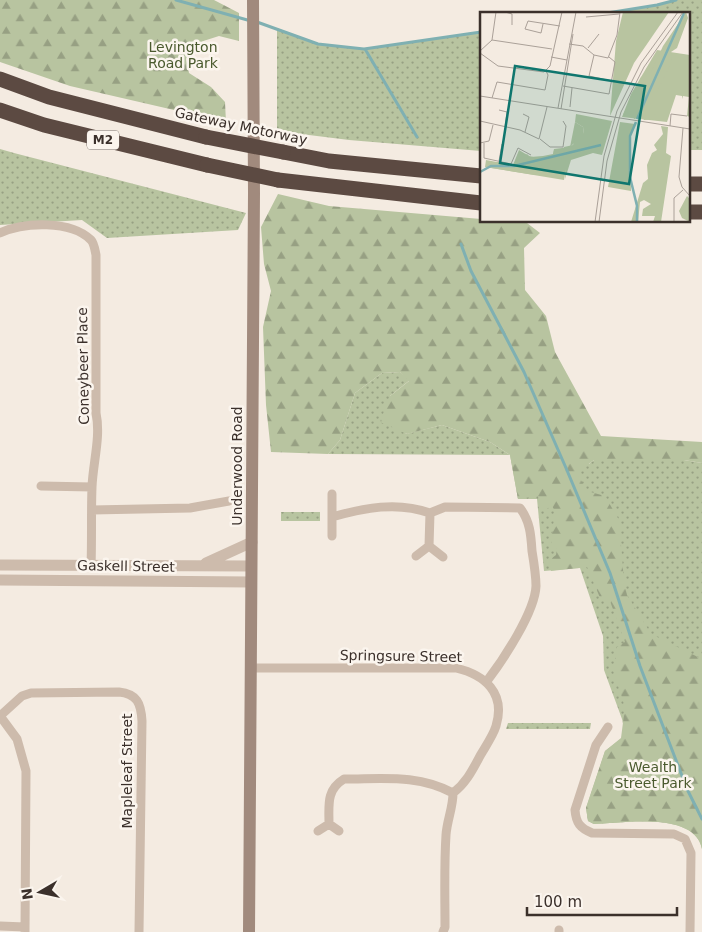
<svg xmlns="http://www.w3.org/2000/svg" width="702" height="932" viewBox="0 0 702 932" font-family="'DejaVu Sans',sans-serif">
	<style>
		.green { fill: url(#green-dots) }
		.forest { fill: url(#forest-firs) }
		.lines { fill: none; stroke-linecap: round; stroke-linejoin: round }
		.stream { stroke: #7fb0b2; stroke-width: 3 }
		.minor { stroke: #cdbbac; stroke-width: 9 }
		.tertiary { stroke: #cdbbac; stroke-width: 11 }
		.secondary { stroke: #a18a7d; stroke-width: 12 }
		.motorway { stroke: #5c4a42; stroke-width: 15 }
		.motorway-bridge { stroke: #5c4a42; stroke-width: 15 }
		.labels { text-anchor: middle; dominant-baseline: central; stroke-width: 5; stroke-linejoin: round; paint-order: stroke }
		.shield { fill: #fbf5ee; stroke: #756b66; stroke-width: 1 }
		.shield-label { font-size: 12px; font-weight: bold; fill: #3b302b }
		.park-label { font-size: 14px; fill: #4a5a2e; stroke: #fbf5ee }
		.street-label { font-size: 14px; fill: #3b302b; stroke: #fbf5ee }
		.inset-river { fill: none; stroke: #7fb0b2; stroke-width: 2.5 }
		.inset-road { fill: none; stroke: #aaa098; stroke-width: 1 }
		.view { fill: #0f766e; fill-opacity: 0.15; stroke: #0f766e; stroke-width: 2.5 }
		.inset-edge { fill: none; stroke: #3b302b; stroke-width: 2.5 }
	</style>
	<defs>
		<pattern id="green-dots" width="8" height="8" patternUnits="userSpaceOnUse" patternTransform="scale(1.25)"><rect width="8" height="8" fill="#b8c4a0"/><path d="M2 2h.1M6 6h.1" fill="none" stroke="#97a083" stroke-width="1.8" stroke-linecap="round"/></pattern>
		<pattern id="forest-firs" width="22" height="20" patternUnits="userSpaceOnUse" patternTransform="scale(1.25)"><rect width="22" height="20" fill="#b8c4a0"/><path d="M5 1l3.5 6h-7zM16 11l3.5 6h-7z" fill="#97a083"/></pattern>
	</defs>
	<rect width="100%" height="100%" fill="#f4ebe1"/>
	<!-- green -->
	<path class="green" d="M676,0h26v150h-14v-136h-87l56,-9z
		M277,28l41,16 46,5 117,-17v119l-132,-11 -72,-9z
		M0,149l14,4 232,60 -8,17 -131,8 -25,-18 -82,5z
		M400,372l10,8 -20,16 16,38 36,-9 48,17 20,13 79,9 5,-4h90l18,3v386c-7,-38 -79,-26 -108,-25l-6,-3 -2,-13 19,-57 17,-13 2,-10 -2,-9 -18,-49 -1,-34 -23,-68 -36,3 -7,-72h-19l-8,-44 -182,-1 12,-14 15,-47 27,-20z
		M281,512h39v9h-39z
		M508,723h83l-1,6h-84z"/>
	<!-- forest -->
	<path class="forest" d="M0,0h214l25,13v28l-20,-5 -25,8 -8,15 3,14 22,14 14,15 1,20 -156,-36 -70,-24z
		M278,194l51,12 152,13v2l46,2 13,10 -16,15 1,42 21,26 9,36 46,84 101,6v21l-18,-3h-90l-17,13 10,18 18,5 14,24 5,62 3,13 24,39 51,25v190c-7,-38 -79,-26 -108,-25l-6,-3 -2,-13 19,-57 16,-13 4,-31 -12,-37 4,-23 8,-5 -15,-41 -9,-1 -14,-33 -36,4 -3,-10 8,-6 1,-6 -6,-3 4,-35 -3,-5 -7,4 -5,-4 -2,-10 -20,3 -8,-44 -20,-13 -48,-17 -35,9 -27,-12 10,-26 19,-15 -9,-9 -18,1 -27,20 -15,47 -12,14 -57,-2 -5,-47 -3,-78 8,-36 -7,-27 -3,-37z"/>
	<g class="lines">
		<!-- stream -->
		<path class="stream" d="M176,0l75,21
			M601,14l56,-9 19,-5
			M257,22l61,22 46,5 117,-17
			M365,49l52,88
			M461,244l10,27 53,101 42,96 44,105 30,93 47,123 15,30"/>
		<!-- minor -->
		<path class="minor" d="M0,233c24,-11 71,-13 91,7 3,3 4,10 5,15v158c5,24 -3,49 -4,74 -1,26 0,53 -1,79
			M41,486l51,1
			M332,494v23
			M92,510l98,-2 39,-7
			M332,536v-19c32,-9 65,-16 98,-4l15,-6 75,1c10,13 11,27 12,43 2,12 4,24 4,35 -1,26 -33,74 -49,95
			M429,546l1,-33
			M429,546l14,11
			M416,556l13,-10
			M252,668h204c29,7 50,25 40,58 -3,10 -11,21 -16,30 -8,15 -14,27 -27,37 0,15 -6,27 -7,42 -2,31 -1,61 -1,92l-2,5
			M0,716l22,-20 9,-3 88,-1c18,2 22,11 23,29l-3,211
			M0,716l17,23 9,32 -1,161
			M608,727l-12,18 -21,65c1,13 5,18 17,23l82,1 11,5 6,14 -1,79
			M329,824c0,-19 -3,-34 15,-45 39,0 74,-5 109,14
			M318,831l11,-7 10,7
			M0,926l25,1
			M559,930v2"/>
		<!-- tertiary -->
		<path class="tertiary" d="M206,563l46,-21
			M0,565l251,1
			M0,580l251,2"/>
		<!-- secondary -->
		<path class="secondary" d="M249,932l5,-739 -1,-193"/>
		<!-- motorway -->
		<path class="motorway" d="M0,79l49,18 157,40
			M0,110l44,15 163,40
			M283,152l46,9 152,15
			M278,180l203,23
			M688,184h14
			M688,212h14"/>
		<!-- motorway-bridge -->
		<path class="motorway-bridge" d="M206,137l77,15
			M207,165l71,15"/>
	</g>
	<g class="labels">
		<!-- shield labels -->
		<rect class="shield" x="87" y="130.5" width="32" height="19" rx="4"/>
		<g class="shield-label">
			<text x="103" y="140">M2</text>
		</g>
		<!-- park labels -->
		<g class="park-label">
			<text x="183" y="47">Levington<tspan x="183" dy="16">Road Park</tspan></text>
			<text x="653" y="767">Wealth<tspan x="653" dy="16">Street Park</tspan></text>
		</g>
		<!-- street labels -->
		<g class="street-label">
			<text transform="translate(241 126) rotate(12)">Gateway Motorway</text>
			<text transform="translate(83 366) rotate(-91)">Coneybeer Place</text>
			<text transform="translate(237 466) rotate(-90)">Underwood Road</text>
			<text transform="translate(126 566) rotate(1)">Gaskell Street</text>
			<text transform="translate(401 656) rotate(1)">Springsure Street</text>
			<text transform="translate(127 771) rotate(-90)">Mapleleaf Street</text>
		</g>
	</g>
	<!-- overview -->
	<g transform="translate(480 12)">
		<rect width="210" height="210" fill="#f4ebe1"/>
		<path d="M143,0h46l-35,51 -24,53 6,-75zM177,38l33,5v62l-3,-1 2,-19 -6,-1 -1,3v-3l-6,-1 -9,27 -45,-5 9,-23zM95,110l8,5 1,7 -14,13 -6,33 -79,-13 12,-5 16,3 14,-11 3,3 13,-1 10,-2 1,-5 16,-2zM140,110l15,2 -5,12 1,55 -23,-4zM207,184l3,3v23l-8,-4 -3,-7z" fill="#b8c4a0"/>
		<path d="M206,0l2,6 -11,30 -6,4 1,9 -16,33 -5,20 5,1v4l-12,1 -2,-4 -8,3 -2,-8 -9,4 18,-38 10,-5 12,-26zM96,102l36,7 -10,34 -9,-2 -22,7 -6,19 1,-23 -7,5 -16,2 -8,12 -50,-8 1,-7 27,5 6,-15 10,6 13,3 11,-4 1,-5 8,2 2,-5 9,-2 5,-15 6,4 -1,-7 -8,-5zM181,114l7,1 -2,26 5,3 -10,66h-8l2,-6h-13l1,-7 8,-5 -7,-4 -4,2 -2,20h-7l12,-39 5,-4 -1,-14 5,-12 5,-3 -3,-5 9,-11z" fill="#b8c4a0"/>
		<path class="inset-river" d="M157,107l47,-106M156,110l-6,14v41l7,29v16M0,160l11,-6h23l87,-21"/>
		<path class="inset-road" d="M25,0l7,2v11M106,5l33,-3M63,12l-2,9 -16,-4 3,-8 32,5M12,28l4,-28M89,32l14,2 11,9 14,3 9,-23 3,-23M108,36l11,-14M0,39l12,-11 60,9M0,41l18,13 46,6 6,-6 12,-54M114,43l-5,21 23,5M71,45l16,3M83,74l46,8 6,-32 -6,-5M0,84l210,33M12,86l5,-16 48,8 3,-15 -2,-4M90,95l2,-19M78,96l18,-96M81,97l12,-75M19,98l8,2 -2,15M43,102l6,3 -4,15M0,109l40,9 19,9 8,-32M190,114l1,-12 16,2M203,116l-4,49 3,10 8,9M60,127l10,8h13l3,-21 -3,-5M0,131l9,-2 4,-16M4,131v15l27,6 7,-16 13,7M19,149l3,-17M115,210l9,-66 13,-45 24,-48 37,-51M119,210l8,-61 14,-49 23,-45 39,-55M194,210v-24l9,-8"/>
		<path class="view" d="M35,54l130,20 -16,98 -129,-21z"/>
		<rect width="210" height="210" class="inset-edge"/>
	</g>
	<!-- north arrow -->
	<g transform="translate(40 892) rotate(261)" stroke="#fbf5ee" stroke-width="4" paint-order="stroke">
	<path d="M0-4L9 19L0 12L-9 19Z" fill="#3b302b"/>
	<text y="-8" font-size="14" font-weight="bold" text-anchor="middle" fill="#3b302b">N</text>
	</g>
	<!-- scale -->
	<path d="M527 907v8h150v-8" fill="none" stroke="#3b302b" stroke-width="2.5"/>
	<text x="534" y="907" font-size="15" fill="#3b302b" stroke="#fbf5ee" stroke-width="4" paint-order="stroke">100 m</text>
</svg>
